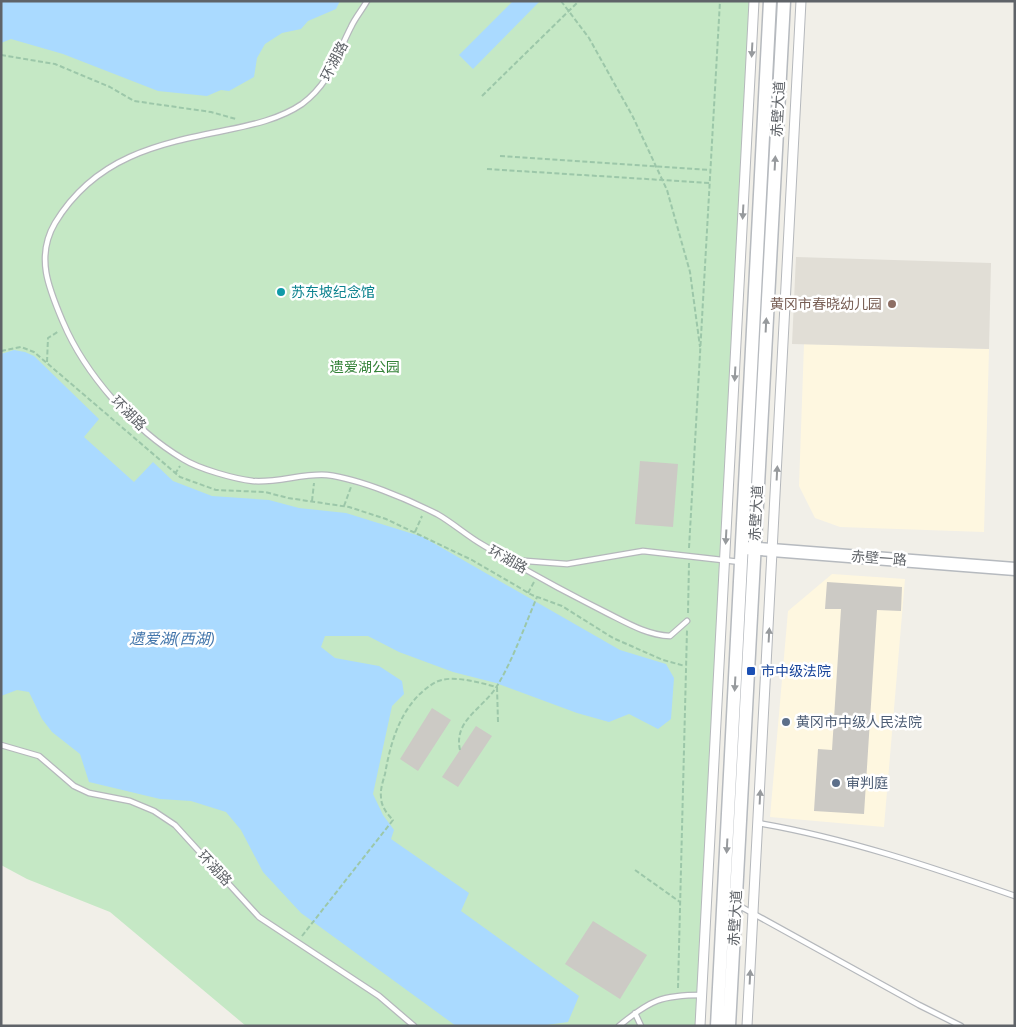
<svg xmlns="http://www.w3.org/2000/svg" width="1016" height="1027" viewBox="0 0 1016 1027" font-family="'Work Sans','Noto Sans SC',sans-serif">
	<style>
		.commercial { fill: #fef7e0 }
		.education { fill: #e1ded6 }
		.green { fill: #c5e8c5 }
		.water { fill: #aadaff }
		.building { fill: #cccac5 }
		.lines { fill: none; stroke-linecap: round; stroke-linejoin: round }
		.lane-casing { stroke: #b5b8bc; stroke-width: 7 }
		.street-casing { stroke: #b5b8bc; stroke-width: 11 }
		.secondary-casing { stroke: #b6babf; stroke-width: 15 }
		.path { stroke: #9cc7a9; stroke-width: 2; stroke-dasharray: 5 2.5; stroke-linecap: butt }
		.lane { stroke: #fff; stroke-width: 4.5 }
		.street { stroke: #fff; stroke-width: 9 }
		.secondary { stroke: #fff; stroke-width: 12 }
		.oneway { fill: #979a9d }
		.culture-dot { fill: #0f9aa8; stroke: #fff; stroke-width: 2 }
		.education-dot { fill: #8d6e63; stroke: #fff; stroke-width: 2 }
		.transit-dot { fill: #1a4fb4; stroke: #fff; stroke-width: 2 }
		.service-dot { fill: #5c6f8a; stroke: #fff; stroke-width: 2 }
		.labels { text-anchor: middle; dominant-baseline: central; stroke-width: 5; stroke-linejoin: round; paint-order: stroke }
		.street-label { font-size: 14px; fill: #5f6368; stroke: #fff }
		.culture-label { font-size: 14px; fill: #0d838f; stroke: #fff; text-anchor: start }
		.education-label { font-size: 14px; fill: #785e54; stroke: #fff; text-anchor: end }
		.park-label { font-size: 14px; fill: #348238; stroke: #fff }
		.transit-label { font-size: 14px; fill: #164399; stroke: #fff; text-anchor: start }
		.service-label { font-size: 14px; fill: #4e5e75; stroke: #fff; text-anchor: start }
		.water-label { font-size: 15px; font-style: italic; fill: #4174aa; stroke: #fff }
	</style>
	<rect width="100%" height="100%" fill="#f1efe8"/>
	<!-- commercial -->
	<path class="commercial" d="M804,344l185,5 -5,183 -144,-5 -25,-9 -16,-32z
		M832,574l73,5 -21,248 -114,-10 18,-206z"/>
	<!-- education -->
	<path class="education" d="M796,257l195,6 -2,86 -197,-5z"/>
	<!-- green -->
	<path class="green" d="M1,1h749l-54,1025h-450l-136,-114 -83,-33 -26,-14z"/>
	<!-- water -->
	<path class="water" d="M1,1h339l-4,8 -28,12 -7,8 -19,4 -17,11 -8,14 -3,19 -25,14 -8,-1 -14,6 -49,-5 -95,-37 -52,-15 -10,4z
		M513,1h27l-67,68 -14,-14z
		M14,350l11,2 9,4 65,63 -15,18 50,45 19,-20 20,19 39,15 57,4 30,8 47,5 77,24 197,113 46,14 8,14 -3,41 -13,10 -29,-15 -20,8 -32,-9 -81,-30 -43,-11 -54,-20 -31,-16h-43l-4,11 14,11 44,8 23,15 2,13 -12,12 -19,88 10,21 11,15 -3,9 78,54 -8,18 118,85 -11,26 -28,4h-84l-155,-113 -38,-41 -22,-42 -15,-18 -35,-11 -31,-2 -71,-17 -9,-28 -28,-22 -10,-13 -13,-27 -12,-2 -16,6v-342z"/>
	<!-- building -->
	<path class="building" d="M640,461l38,3 -5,63 -38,-3z
		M827,582l75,5 -1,24 -24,-1 -13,204 -50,-3 4,-62 14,1 9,-141h-16z
		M432,708l19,12 -33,51 -18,-12z
		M476,726l16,10 -34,51 -16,-10z
		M593,921l54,34 -27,44 -55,-35z"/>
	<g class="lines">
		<defs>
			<path id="lane" d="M367,1c-5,9 -12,17 -16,26 -16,31 -20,55 -49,77 -22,15 -50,21 -75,26 -70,14 -132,27 -172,93 -20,34 -6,66 8,99 22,52 71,108 120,137 16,10 52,20 70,22 25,2 50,-8 74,-6 33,4 80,24 110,39 16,9 30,22 46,31 40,24 82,47 124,68 20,10 40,22 63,23l17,-15
				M513,560l54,4 76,-13 97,11
				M1,745l38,11 35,30 15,7 41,8 24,10 21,14 84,92 120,79 35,30
				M758,823c88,15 173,44 257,73
				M736,904l183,101 42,21
				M635,1013l6,13
				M619,1026c31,-26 43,-31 83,-31"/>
			<path id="street" d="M700,1026l54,-1025
				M747,1026l54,-1025"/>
			<path id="secondary" d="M747,548l268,21
				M717,1026l53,-1025
				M729,1026l55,-1025"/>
		</defs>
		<!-- lane casing -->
		<use href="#lane" class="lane-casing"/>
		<!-- street casing -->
		<use href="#street" class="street-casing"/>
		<!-- secondary casing -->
		<use href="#secondary" class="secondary-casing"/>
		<!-- path -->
		<path class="path" d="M561,1l28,37 44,79 34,73 23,82 10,75
			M1,55l54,9 55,23 24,14 77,11 25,7
			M482,96l97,-95
			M500,156l211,14
			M487,169l223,14
			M1,351l20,-4 13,5 146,125 36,13 49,2 23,6 61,9 37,12 86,41 60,35 30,11 51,32 50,22 22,6
			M47,362l1,-24 11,-7
			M175,474l5,-8
			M312,501l2,-18
			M344,506l7,-19
			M415,532l7,-16
			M689,548l31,-547
			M528,593l6,-11
			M688,613l1,-50
			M497,687l1,35
			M460,750c-7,-30 24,-42 37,-64 16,-26 28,-61 40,-89
			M635,870l45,32
			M302,936l91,-116c-6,-6 -12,-14 -12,-23 -1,-7 2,-16 4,-23 6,-34 17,-73 51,-92 16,-8 44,1 61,5
			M678,988l9,-358"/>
		<!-- lane -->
		<use href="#lane" class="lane"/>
		<!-- street -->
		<use href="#street" class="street"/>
		<!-- secondary -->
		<use href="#secondary" class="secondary"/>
	</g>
	<!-- one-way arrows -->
	<defs><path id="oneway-solid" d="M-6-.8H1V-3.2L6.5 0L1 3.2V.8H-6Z" transform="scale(1.25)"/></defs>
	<g class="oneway">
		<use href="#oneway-solid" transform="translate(752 50) rotate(93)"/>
		<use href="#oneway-solid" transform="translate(775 163) rotate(-87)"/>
		<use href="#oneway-solid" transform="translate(743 212) rotate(93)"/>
		<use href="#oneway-solid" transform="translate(766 325) rotate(-87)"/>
		<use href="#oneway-solid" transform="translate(735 374) rotate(93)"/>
		<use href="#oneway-solid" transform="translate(777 473) rotate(-87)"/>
		<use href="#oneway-solid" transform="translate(726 537) rotate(93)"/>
		<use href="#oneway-solid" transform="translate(769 635) rotate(-87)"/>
		<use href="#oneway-solid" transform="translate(735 684) rotate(93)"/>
		<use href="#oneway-solid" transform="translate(760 797) rotate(-87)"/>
		<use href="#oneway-solid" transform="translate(727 846) rotate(93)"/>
		<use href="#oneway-solid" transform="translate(750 977) rotate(-87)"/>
	</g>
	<!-- markers -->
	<circle class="culture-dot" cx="281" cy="292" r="5"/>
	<circle class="education-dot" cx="892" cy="304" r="5"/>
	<rect class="transit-dot" x="746" y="666" width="10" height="10" rx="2.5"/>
	<g class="service-dot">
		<circle cx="786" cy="722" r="5"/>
		<circle cx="836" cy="783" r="5"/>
	</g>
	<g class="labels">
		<!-- street labels -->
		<g class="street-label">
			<text transform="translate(334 61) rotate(-63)">环湖路</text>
			<text transform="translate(778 109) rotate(-87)">赤壁大道</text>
			<text transform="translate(129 413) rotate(45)">环湖路</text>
			<text transform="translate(756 513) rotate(-87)">赤壁大道</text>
			<text transform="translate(879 558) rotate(4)">赤壁一路</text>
			<text transform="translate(508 559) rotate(29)">环湖路</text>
			<text transform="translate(215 868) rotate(47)">环湖路</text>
			<text transform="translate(735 918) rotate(-87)">赤壁大道</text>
		</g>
		<!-- culture labels -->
		<g class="culture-label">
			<text x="291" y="292">苏东坡纪念馆</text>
		</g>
		<!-- education labels -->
		<g class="education-label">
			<text x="882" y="304">黄冈市春晓幼儿园</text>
		</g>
		<!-- park labels -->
		<g class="park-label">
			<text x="365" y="367">遗爱湖公园</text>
		</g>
		<!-- transit labels -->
		<g class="transit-label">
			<text x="761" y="671">市中级法院</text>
		</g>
		<!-- service labels -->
		<g class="service-label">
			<text x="796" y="722">黄冈市中级人民法院</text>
			<text x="846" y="783">审判庭</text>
		</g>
		<!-- water labels -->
		<g class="water-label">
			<text x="172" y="639">遗爱湖(西湖)</text>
		</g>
	</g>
	<!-- border -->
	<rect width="1016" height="1027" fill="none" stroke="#5f6368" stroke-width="5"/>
</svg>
